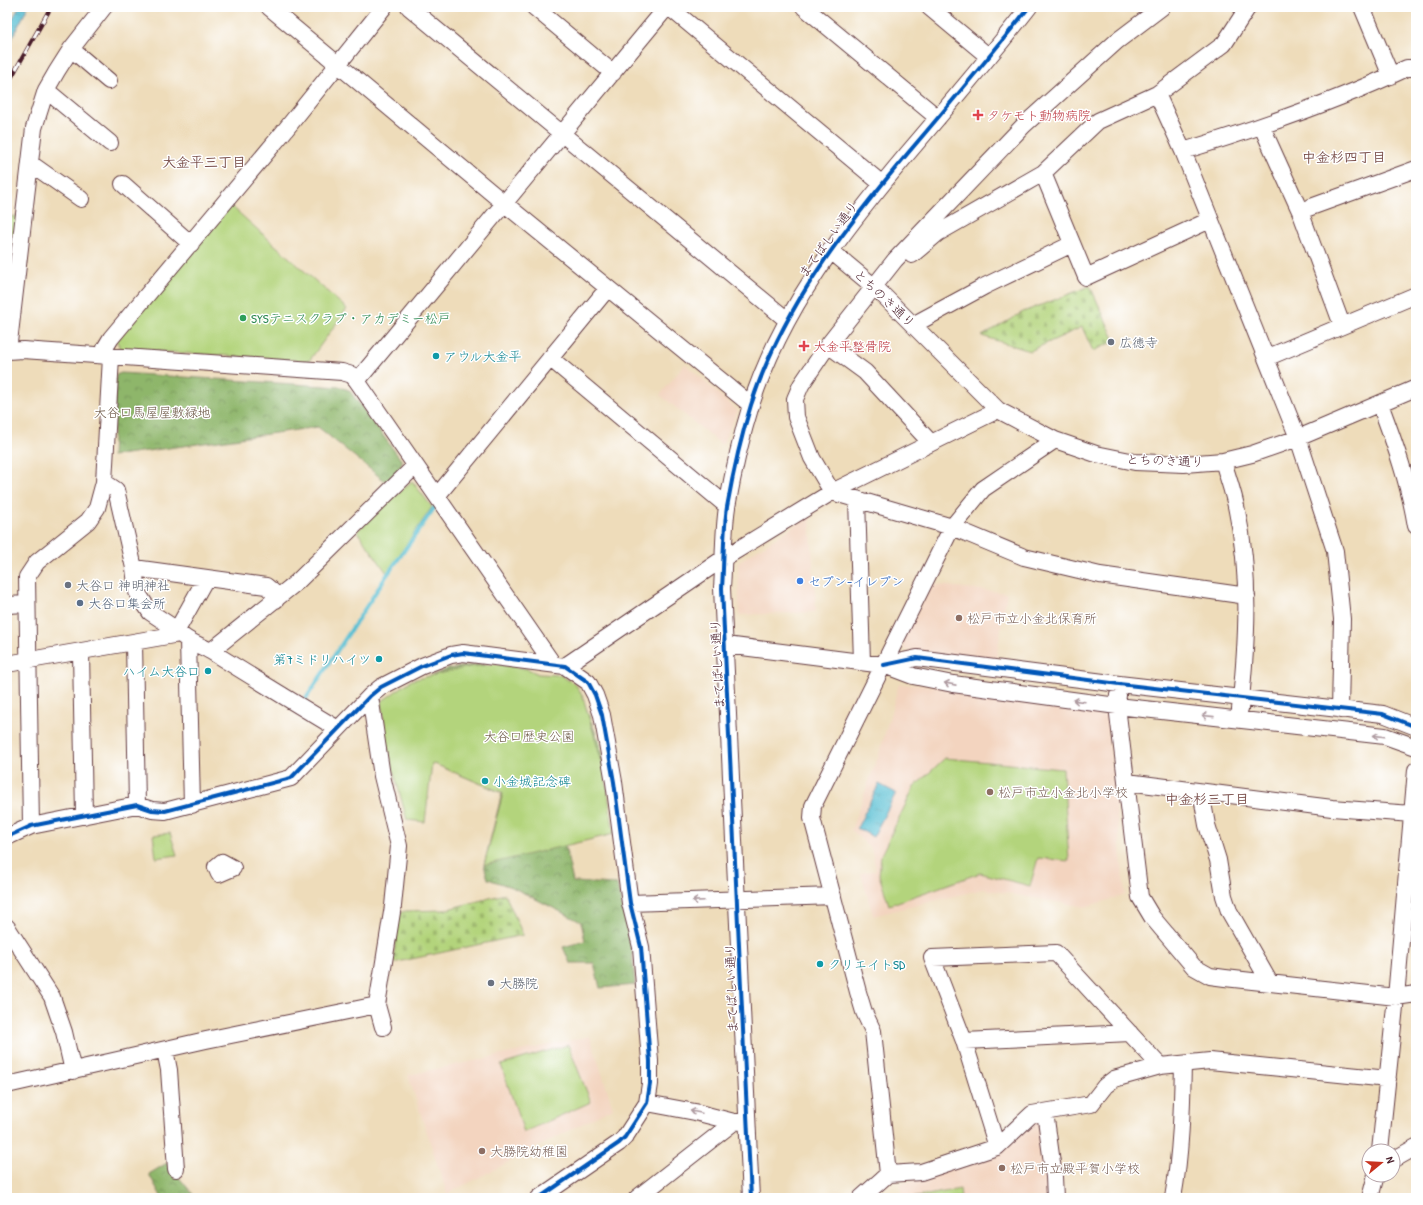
<svg xmlns="http://www.w3.org/2000/svg" width="1423" height="1205" viewBox="0 0 1423 1205" font-family="'Patrick Hand','Klee One',sans-serif">
	<style>
		.built { fill: #f3d4bf }
		.forest { fill: url(#forest-crowns); stroke: #6c6a4b }
		.cemetery { fill: url(#cemetery-stones); stroke: #7e7a53 }
		.park { fill: #b3d47b; stroke: #7e7a53 }
		.garden { fill: url(#garden-furrows); stroke: #7e7a53 }
		.water { fill: url(#water-ripples); stroke: #506e7e }
		.lines { fill: none; stroke-linecap: round; stroke-linejoin: round }
		.stream { stroke: #55bed2; stroke-width: 4 }
		.minor-casing { stroke: #633b40; stroke-width: 18 }
		.minor { stroke: #fff; stroke-width: 16 }
		.rail-casing { stroke: #4a1f2b; stroke-width: 4.5 }
		.rail { stroke: #fff; stroke-width: 3; stroke-dasharray: 9; stroke-linecap: butt }
		.cycleway-casing { stroke: #fff; stroke-width: 6 }
		.cycleway { stroke: #0057b8; stroke-width: 4 }
		.oneway { stroke: #ae9aa0 }
		.health-dot { fill: #e0444e; stroke: #fff; stroke-width: 1.5 }
		.leisure-dot { fill: #2e9e5b; stroke: #fff; stroke-width: 1.5 }
		.worship-dot { fill: #6b7280; stroke: #fff; stroke-width: 1.5 }
		.culture-dot { fill: #0f9aa8; stroke: #fff; stroke-width: 1.5 }
		.shop-dot { fill: #3f7fe0; stroke: #fff; stroke-width: 1.5 }
		.service-dot { fill: #5c6f8a; stroke: #fff; stroke-width: 1.5 }
		.education-dot { fill: #8d6e63; stroke: #fff; stroke-width: 1.5 }
		.labels { text-anchor: middle; dominant-baseline: central; stroke-width: 3; stroke-linejoin: round; paint-order: stroke }
		.health-label { font-size: 13px; fill: #be3a42; stroke: #fff; text-anchor: start }
		.street-label { font-size: 13px; fill: #4a1f2b; stroke: #fff }
		.leisure-label { font-size: 13px; fill: #27864d; stroke: #fff; text-anchor: start }
		.worship-label { font-size: 13px; fill: #5b616d; stroke: #fff; text-anchor: start }
		.culture-label { font-size: 13px; fill: #0d838f; stroke: #fff; text-anchor: start }
		.park-label { font-size: 13px; fill: #6a5543; stroke: #fff }
		.shop-label { font-size: 13px; fill: #366cbe; stroke: #fff; text-anchor: start }
		.service-label { font-size: 13px; fill: #4e5e75; stroke: #fff; text-anchor: start }
		.education-label { font-size: 13px; fill: #785e54; stroke: #fff; text-anchor: start }
		.neighbourhood-label { font-size: 14px; font-weight: bold; fill: #7a4f4b; stroke: #fff }
	</style>
	<defs>
		<pattern id="forest-crowns" width="20" height="18" patternUnits="userSpaceOnUse"><rect width="20" height="18" fill="#8eb66b"/><path d="M2 6a3 3 0 1 1 6 0M12 15a3 3 0 1 1 6 0" fill="none" stroke="#769358"/></pattern>
		<pattern id="cemetery-stones" width="16" height="16" patternUnits="userSpaceOnUse"><rect width="16" height="16" fill="#b3d47b"/><path d="M2 7V4a2 2 0 0 1 4 0v3zM10 15v-3a2 2 0 0 1 4 0v3z" fill="#9bb66a"/></pattern>
		<pattern id="garden-furrows" width="10" height="10" patternUnits="userSpaceOnUse"><rect width="10" height="10" fill="#b3d47b"/><path d="M-1 1l2-2M0 10L10 0M9 11l2-2" fill="none" stroke="#9bb66a"/></pattern>
		<pattern id="water-ripples" width="26" height="14" patternUnits="userSpaceOnUse"><rect width="26" height="14" fill="#55bed2"/><path d="M2 4q2-2 4 0t4 0M15 11q2-2 4 0t4 0" fill="none" stroke="#489aab"/></pattern>
	</defs>
	<rect width="100%" height="100%" fill="#fff"/>
	<filter id="ink" filterUnits="userSpaceOnUse"><feTurbulence type="fractalNoise" baseFrequency=".025" numOctaves="2"/><feDisplacementMap in="SourceGraphic" scale="8" xChannelSelector="R" yChannelSelector="G"/><feConvolveMatrix kernelMatrix="1 2 1 2 8 2 1 2 1" color-interpolation-filters="sRGB"/></filter>
	<filter id="wash" filterUnits="userSpaceOnUse"><feTurbulence type="fractalNoise" baseFrequency=".012" numOctaves="4" result="noise"/><feDisplacementMap in="SourceGraphic" scale="16" xChannelSelector="R" yChannelSelector="G"/><feGaussianBlur stdDeviation="0.9" result="paint"/><feColorMatrix in="noise" values="0 0 0 0 0 0 0 0 0 0 0 0 0 0 0 0 0 1.4 0 .05"/><feComposite in="paint" operator="in"/></filter>
	<g filter="url(#wash)">
		<rect width="100%" height="100%" fill="#eedcba"/>
		<!-- built -->
		<path class="built" d="M685,364l53,47 -16,34 -62,-50z
			M810,516l6,96 -77,3 -1,-53z
			M931,584l76,9 -11,68 -91,-11 -3,-7z
			M899,684l36,2 171,24 19,185 -40,12 -102,-18 -110,27 -12,-43 15,-3 -5,-22 -20,-18 28,-76z
			M590,1036l23,72 -166,86 -39,-119z
			M1033,1118h8l6,20v60h-142l-6,-14 26,-6z"/>
		<!-- forest -->
		<path class="forest" d="M121,373l219,14 9,3 53,71 -2,8 -14,13 -68,-55 -206,29 4,-81z
			M481,664l27,5 75,31 17,45 5,26 -40,75 8,36 44,2 15,67 3,34 -35,3 -6,-25h-24l-7,-16 22,-6 -4,-19 -67,-34 -26,-9 -4,-14 18,-72 -71,-31 -18,-79 35,-14z
			M167,1163l29,35h-34l-13,-24z"/>
		<!-- cemetery -->
		<path class="cemetery" d="M1090,286l25,55 -22,10 -11,-24 -52,24 -48,-15 41,-24z
			M505,894l18,41 -130,28 6,-50 7,-2 38,-1z"/>
		<!-- park -->
		<path class="park" d="M230,205l117,104 -38,52 -189,-12 -3,-8z
			M412,481l20,26 -45,66 -30,-42z
			M496,664l32,5 10,5 22,1 16,10 7,12 22,76 9,61 -130,31 19,-72 -71,-30 -7,59 -18,-2 -21,-77 -4,-42 30,-21 57,-13z
			M945,758l118,11 6,92 -31,-3 -8,28 -50,-13 -91,32 -10,-30 2,-20 33,-68z
			M170,833l7,22 -21,3 -3,-23z
			M568,1045l23,57 -67,30 -23,-67z
			M960,1189l1,9h-50z"/>
		<!-- garden -->
		<path class="garden" d="M18,216l-11,72v-71z"/>
		<!-- water -->
		<path class="water" d="M19,7h9l-21,41v-19z
			M879,784l17,9 -23,44 -16,-9z"/>
		<g class="lines">
			<!-- stream -->
			<path class="stream" d="M303,703l84,-128 50,-71"/>
		</g>
	</g>
	<g filter="url(#ink)">
		<g class="lines">
			<defs>
				<path id="minor" d="M269,7l236,197 246,201
					M409,7l378,313
					M534,7l79,66
					M669,7l213,177
					M804,7l134,111
					M929,7l60,50
					M1162,7l-45,34 -93,84 -129,135 -67,85 -27,40 -6,14 1,18 16,41 20,34 120,35 72,30 76,18 147,21
					M1362,7l29,69
					M71,49l38,32
					M46,90l64,53
					M1157,94l67,-50 24,-37
					M1262,127l38,84 42,114
					M1183,151c76,-23 152,-49 224,-83h9
					M30,163l51,36
					M1043,173l43,104 124,-57
					M123,184l68,60
					M1300,211l116,-42
					M830,250l48,40 120,120 57,30 41,14 39,8 49,2 39,-3 29,-7 46,-16 118,-50
					M912,255l26,-22 105,-60 55,-52 59,-27 26,57 115,287 37,113 7,68 -2,91
					M913,325l72,-39 87,-42
					M828,345l37,27 66,71
					M7,351l16,-1 319,22 10,3 5,6 196,283
					M8,351l26,-223 12,-38 11,-19 14,-22 33,-42
					M104,356l1,-8 6,-10 171,-204 102,-127
					M550,358l177,148
					M1266,358l150,-63
					M357,381l310,-374
					M1380,404c15,40 29,79 36,122
					M1223,461c5,17 11,33 14,50 14,66 10,132 3,198
					M104,482l12,8 18,78 3,24 13,20 27,18c7,11 24,15 35,22 42,26 84,52 126,77
					M437,496l171,-208
					M857,499l5,163
					M134,568l132,18 6,5 4,9
					M7,605l20,-1
					M177,630l29,-52
					M188,640l4,165
					M134,642l3,163
					M726,645l158,20 29,11 40,8 164,22 268,30 31,11
					M211,651l86,-69 118,-116
					M81,652l3,164
					M7,664l172,-30
					M884,665l33,-7 202,26 264,30 33,13
					M565,666l159,-108 108,-66 166,-82
					M1118,695l-1,11 23,191 12,20 42,50 16,9 15,2 171,19 20,-3
					M370,696l12,80 17,70 -6,60 -16,99 6,22
					M1127,782l205,26 80,6
					M1201,792l6,33 11,35 6,36 5,15 41,72
					M31,826l-4,-249 10,-15 51,-41 9,-13 7,-26 7,-125
					M7,837l24,-11 106,-21 15,5 13,1 126,-33 79,-82 11,-9 41,-21 29,-11 12,-2 102,13 23,16 7,13 7,20 12,67 16,121 11,44 9,114v23l-3,19 -22,34 -6,6 -80,55
					M222,862l11,6 -14,6 -3,-7z
					M630,903l203,-7
					M7,927l45,70 12,35 9,39
					M964,1041l166,-8
					M165,1050l4,20 7,99
					M7,1085l199,-45 171,-35
					M647,1103l48,9 39,10
					M1045,1112l9,65 1,21
					M997,1147l-33,-106 -32,-83 124,-5 104,113
					M1380,1151l16,-154 20,-227
					M1393,1160l23,-13
					M888,1174l-15,-143 -9,-19 -6,-20 -46,-174 1,-12 139,-279 31,-38 72,-49
					M637,1198l97,-76 13,-1
					M751,1198l-29,-610c2,-27 1,-54 5,-81 6,-34 14,-70 24,-102 31,-97 93,-176 157,-252 41,-48 82,-96 121,-146
					M861,1198l27,-24 33,-2 76,-25 35,-33 59,-10 14,-18 9,-7 46,-13 50,-5 178,18
					M1173,1198c8,-45 9,-89 10,-134
					M1370,1198l6,-23"/>
			</defs>
			<!-- minor casing -->
			<use href="#minor" class="minor-casing"/>
			<!-- minor -->
			<use href="#minor" class="minor"/>
			<defs>
				<path id="rail" d="M7,85l44,-78"/>
			</defs>
			<!-- rail casing -->
			<use href="#rail" class="rail-casing"/>
			<!-- rail -->
			<use href="#rail" class="rail"/>
			<defs>
				<path id="cycleway" d="M884,665l33,-7 202,26 264,30 33,13
					M7,837l24,-11 106,-21 15,5 13,1 126,-33 79,-82 11,-9 41,-21 29,-11 12,-2 102,13 23,16 7,13 7,20 12,67 16,121 11,44 9,114v23l-3,19 -22,34 -6,6 -80,55
					M751,1198l-29,-610c2,-27 1,-54 5,-81 6,-34 14,-70 24,-102 31,-97 93,-176 157,-252 41,-48 82,-96 121,-146"/>
			</defs>
			<!-- cycleway casing -->
			<use href="#cycleway" class="cycleway-casing"/>
			<!-- cycleway -->
			<use href="#cycleway" class="cycleway"/>
		</g>
		<!-- one-way arrows -->
		<defs><path id="oneway-shaft" d="M-6 0H5M1.5-3L5.5 0L1.5 3" fill="none" stroke-width="1.6" stroke-linecap="round" stroke-linejoin="round"/></defs>
		<g class="oneway">
			<use href="#oneway-shaft" transform="translate(950 684) rotate(-169)"/>
			<use href="#oneway-shaft" transform="translate(1079 701) rotate(-173)"/>
			<use href="#oneway-shaft" transform="translate(1208 716) rotate(-174)"/>
			<use href="#oneway-shaft" transform="translate(1379 736) rotate(-173)"/>
			<use href="#oneway-shaft" transform="translate(698 901) rotate(178)"/>
			<use href="#oneway-shaft" transform="translate(696 1112) rotate(-168)"/>
		</g>
	</g>
	<!-- markers -->
	<g class="health-dot">
		<path d="M976 109h4v4h4v4h-4v4h-4v-4h-4v-4h4z"/>
		<path d="M802 340h4v4h4v4h-4v4h-4v-4h-4v-4h4z"/>
	</g>
	<circle class="leisure-dot" cx="243" cy="318" r="4"/>
	<g class="worship-dot">
		<circle cx="1111" cy="342" r="4"/>
		<circle cx="68" cy="585" r="4"/>
		<circle cx="491" cy="983" r="4"/>
	</g>
	<g class="culture-dot">
		<circle cx="436" cy="356" r="4"/>
		<circle cx="379" cy="659" r="4"/>
		<circle cx="208" cy="671" r="4"/>
		<circle cx="485" cy="781" r="4"/>
		<circle cx="820" cy="964" r="4"/>
	</g>
	<circle class="shop-dot" cx="800" cy="581" r="4"/>
	<circle class="service-dot" cx="80" cy="603" r="4"/>
	<g class="education-dot">
		<circle cx="959" cy="618" r="4"/>
		<circle cx="990" cy="792" r="4"/>
		<circle cx="482" cy="1151" r="4"/>
		<circle cx="1002" cy="1168" r="4"/>
	</g>
	<g class="labels">
		<!-- health labels -->
		<g class="health-label">
			<text x="987" y="115">タケモト動物病院</text>
			<text x="813" y="346">大金平整骨院</text>
		</g>
		<!-- street labels -->
		<g class="street-label">
			<text transform="translate(828 239) rotate(-54)">まてばしい通り</text>
			<text transform="translate(885 298) rotate(43)">とちのき通り</text>
			<text transform="translate(1165 460) rotate(2)">とちのき通り</text>
			<text transform="translate(717 664) rotate(-93)">まてばしい通り</text>
			<text transform="translate(731 988) rotate(-92)">まてばしい通り</text>
		</g>
		<!-- leisure labels -->
		<g class="leisure-label">
			<text x="251" y="318">SYSテニスクラブ・アカデミー松戸</text>
		</g>
		<!-- worship labels -->
		<g class="worship-label">
			<text x="1119" y="342">広徳寺</text>
			<text x="76" y="585">大谷口 神明神社</text>
			<text x="499" y="983">大勝院</text>
		</g>
		<!-- culture labels -->
		<g class="culture-label">
			<text x="444" y="356">アウル大金平</text>
			<text x="371" y="659" text-anchor="end">第7ミドリハイツ</text>
			<text x="200" y="671" text-anchor="end">ハイム大谷口</text>
			<text x="493" y="781">小金城記念碑</text>
			<text x="828" y="964">クリエイトSD</text>
		</g>
		<!-- park labels -->
		<g class="park-label">
			<text x="152" y="412">大谷口馬屋屋敷緑地</text>
			<text x="529" y="736">大谷口歴史公園</text>
		</g>
		<!-- shop labels -->
		<g class="shop-label">
			<text x="808" y="581">セブン-イレブン</text>
		</g>
		<!-- service labels -->
		<g class="service-label">
			<text x="88" y="603">大谷口集会所</text>
		</g>
		<!-- education labels -->
		<g class="education-label">
			<text x="967" y="618">松戸市立小金北保育所</text>
			<text x="998" y="792">松戸市立小金北小学校</text>
			<text x="490" y="1151">大勝院幼稚園</text>
			<text x="1010" y="1168">松戸市立殿平賀小学校</text>
		</g>
		<!-- neighbourhood labels -->
		<g class="neighbourhood-label">
			<text x="1344" y="156">中金杉四丁目</text>
			<text x="204" y="161">大金平三丁目</text>
			<text x="1207" y="798">中金杉三丁目</text>
		</g>
	</g>
	<!-- margin -->
	<rect width="1423" height="1205" fill="none" stroke="#fff" stroke-width="24"/>
	<!-- north arrow -->
	<g transform="translate(1381 1163) rotate(72)"><circle r="19" fill="#ffffff" stroke="#b7a5aa"/>
	<path d="M0-3L7 15L0 10L-7 15Z" fill="#c8321e"/>
	<text y="-6" font-size="11" font-weight="bold" text-anchor="middle" fill="#4a1f2b">N</text>
	</g>
</svg>
